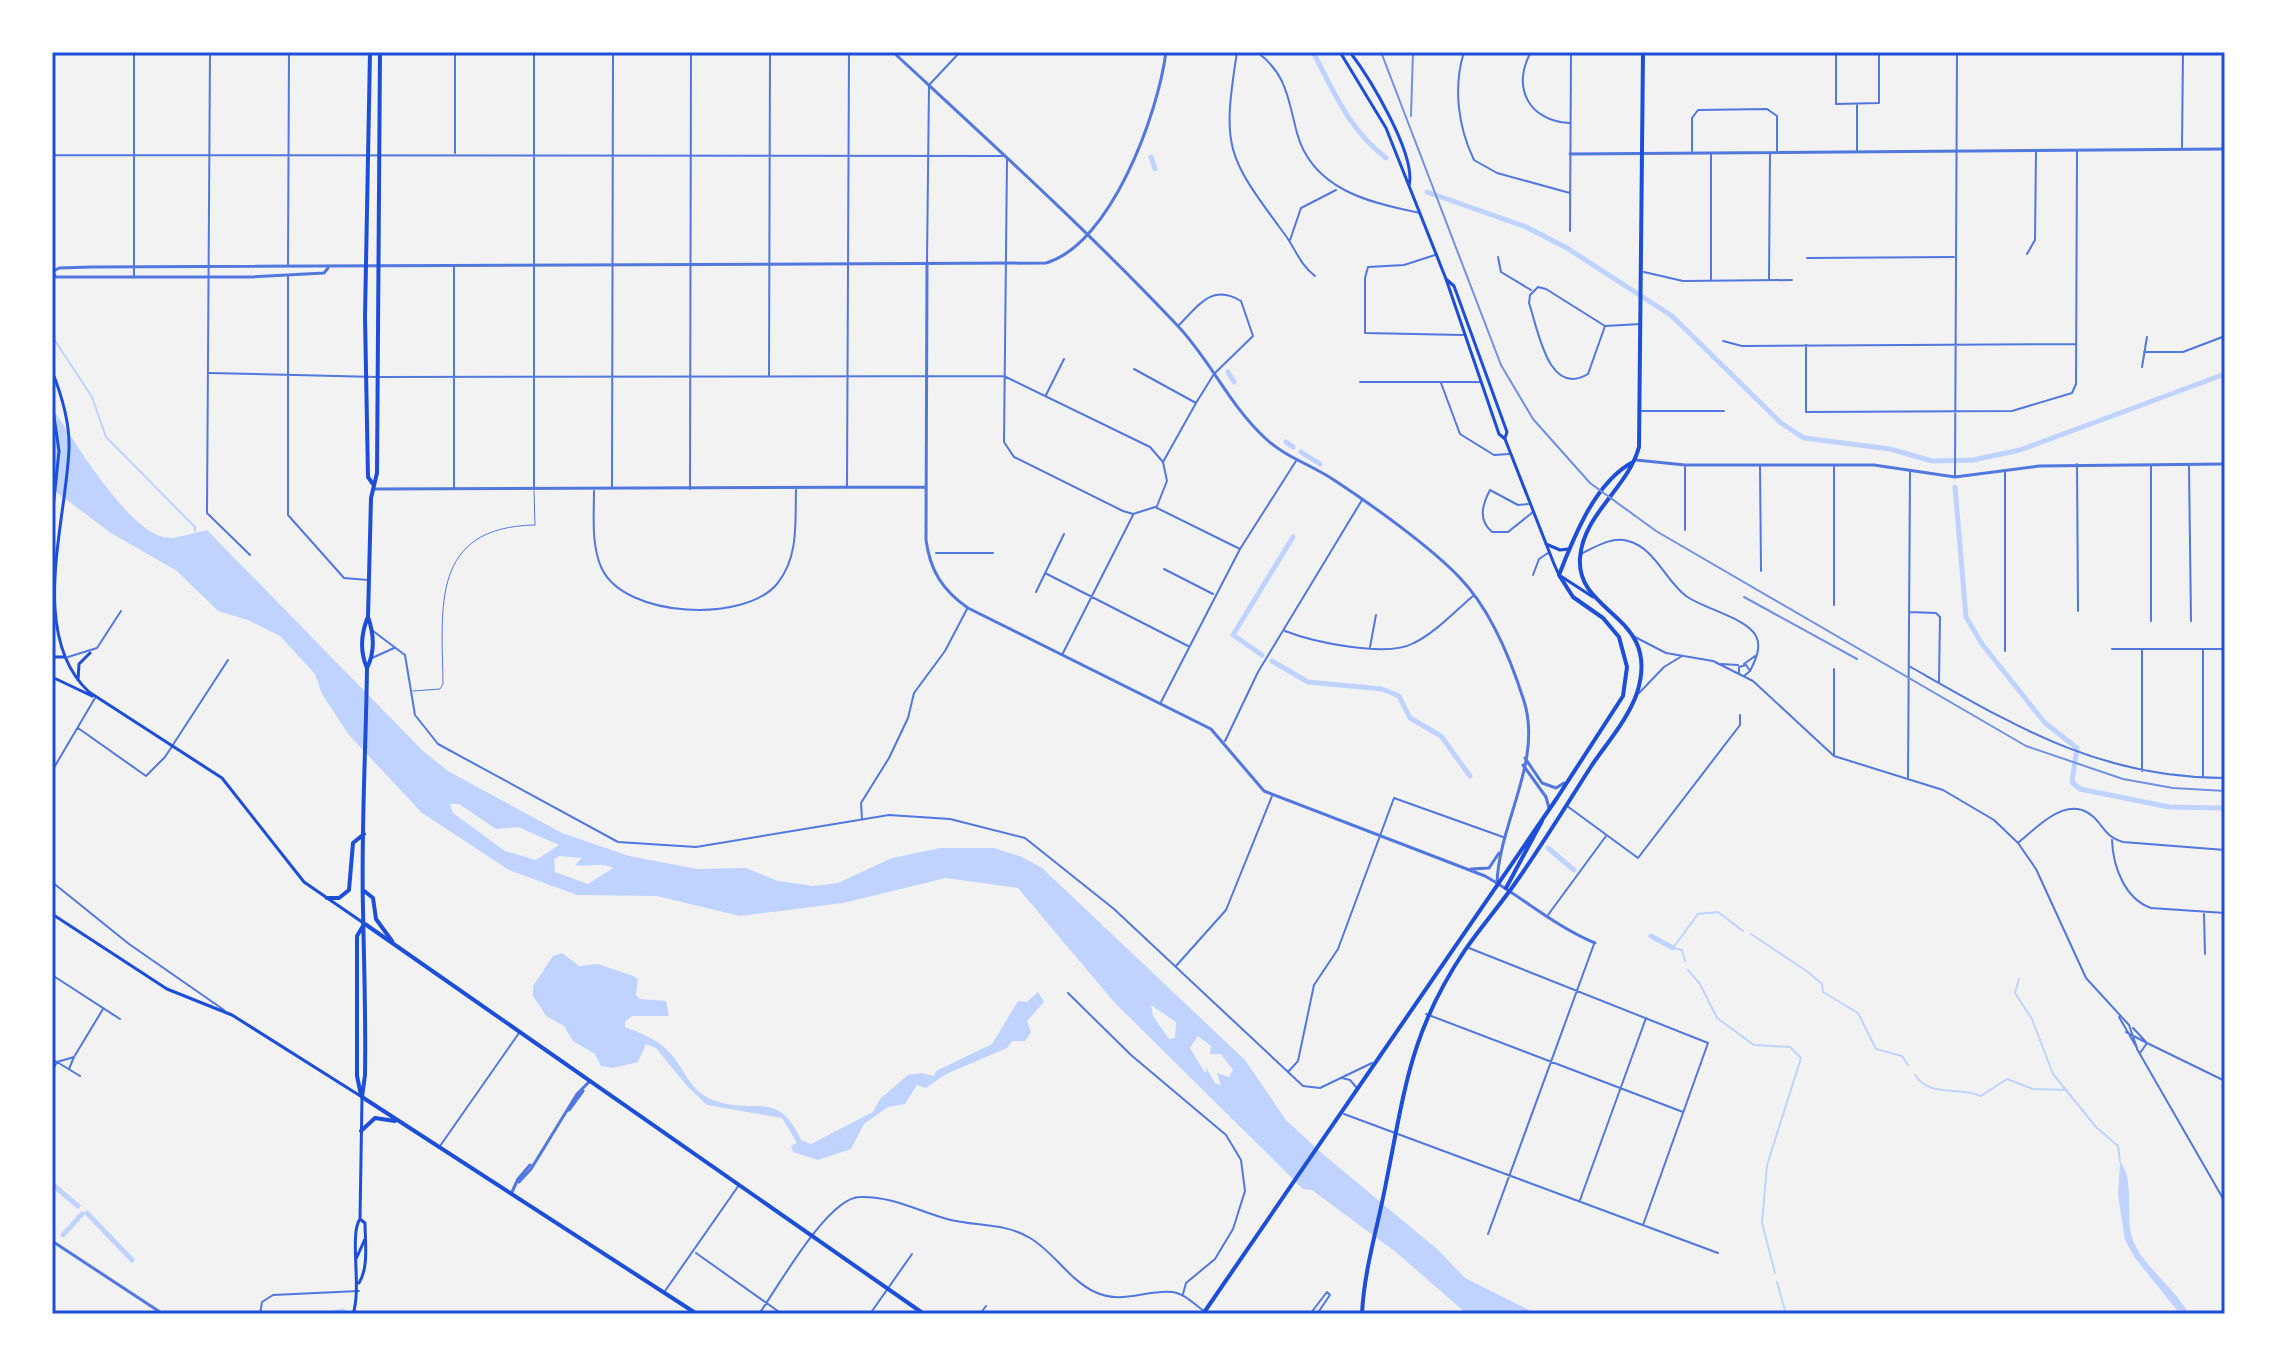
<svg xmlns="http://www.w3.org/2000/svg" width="2277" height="1366" viewBox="0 0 2277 1366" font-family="Karla,sans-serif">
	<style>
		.water { fill: #bfd3fe; fill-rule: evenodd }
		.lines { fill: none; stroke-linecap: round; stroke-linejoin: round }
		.stream { stroke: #bfd3fe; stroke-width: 2 }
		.canal { stroke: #bfd3fe; stroke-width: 5 }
		.service { stroke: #5277de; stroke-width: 1 }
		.pedestrian { stroke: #5277de; stroke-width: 2 }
		.minor { stroke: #5277de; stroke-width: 2 }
		.tertiary { stroke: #5277de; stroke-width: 3 }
		.secondary { stroke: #1d4ed8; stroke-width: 3 }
		.primary { stroke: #1d4ed8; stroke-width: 4 }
		.rail { stroke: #7290e2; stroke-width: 2 }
		.neatline { fill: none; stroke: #1d4ed8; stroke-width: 3 }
	</style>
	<rect width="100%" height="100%" fill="#f2f2f2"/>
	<!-- water -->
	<path class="water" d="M52,408c22,31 79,131 119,130 11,-1 25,-6 36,-8l216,221 25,20 114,62 67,23 68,13 49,-1 32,13 35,5 25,-3 54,-25 48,-10h54l28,9 20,11 203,192 41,60 38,35 113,94 28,29 72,36h-70l-70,-61 -85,-63 -9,-1 -189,-187 -96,-114 -72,-10 -103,25 -103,13 -83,-20 -80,-1 -68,-25 -87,-57 -73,-78 -27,-41 -7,-20 -35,-38 -32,-16 -30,-9 -41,-40 -66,-38 -59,-44zM450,804h9l37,25 22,-2 41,18 -23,15 -31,-9 -52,-38zM559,856l23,2 -7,7c14,3 24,-4 38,3l-25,16 -33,-12 -1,-12zM1151,1005l25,17 -1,16 -6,1 -16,-23zM1198,1036l13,10 -1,8h11l12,16 -4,7 -12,-4 4,12 -6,-2 -10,-18 2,7 -3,-1 -14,-23z
		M562,953l17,13 19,-2 35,12 5,3 -2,16 4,4 26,2 3,15h-37l-7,6v5c15,6 32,12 43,24 17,17 21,40 45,49 43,16 64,-12 88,40l10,4 62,-32 7,-13 28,-24 14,-2 12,3 2,-5 56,-27 26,-43 9,1 11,-10 6,10 -17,19 4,11 -6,9h-13l-5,7 -61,26 -20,14 -9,-3 -12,19 -17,3 -24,17 -13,25 -33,11 -25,-8 -2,-6 6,-3 -15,-25 -75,-13 -20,-19 -31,-38 -10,-4 -8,18 -25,6 -12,-2 -6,-12 -22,-13 -9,-15 -18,-10 -13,-20v-10l20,-30z
		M2120,1161c16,21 4,55 13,79 9,25 42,48 56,74h-9l-45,-56 -10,-18 -7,-45z"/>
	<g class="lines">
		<!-- stream -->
		<path class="stream" d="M52,336l40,61 14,40 89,90v4
			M1751,934l57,38 14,12 1,8 35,21 18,36 26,7 6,9
			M1685,961l-3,-11 -9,-2 25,-34 20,-2 25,19
			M1688,970l12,14 17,34 37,27 36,2 11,11 -34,107 -5,58 13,50
			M2019,979l-4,14 17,26 21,55 43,53 22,19 2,15
			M1915,1075c15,23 44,11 66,21l26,-17 26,10 34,1
			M1777,1282l9,32"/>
		<!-- canal -->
		<path class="canal" d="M1313,52c22,42 35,76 73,106
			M1151,157l4,12
			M1427,192l99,35 41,21 105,68 109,107 23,15 86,11 42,12 41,-1 47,-10 205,-76
			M1228,372l6,10
			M1286,442l7,5
			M1301,452l19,12
			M1955,487l11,130 16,27 63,79 32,25 -5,34 8,7 89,18 56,1
			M1262,655l-29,-20 60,-98
			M1272,661l36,21 74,7 17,7 11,22 31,18 29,40
			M1548,848l26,22
			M1651,936l22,12
			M52,1184l26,22
			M87,1213l45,47
			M63,1235l19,-21
			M328,1314l15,-3"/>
		<!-- service -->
		<path class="service" d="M413,691l27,-2 3,-5c-1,-77 -13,-157 92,-159l-1,-34"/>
		<!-- pedestrian -->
		<path class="pedestrian" d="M936,553h57"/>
		<!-- minor -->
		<path class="minor" d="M134,52v224
			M210,52l-3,461 43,42
			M534,52v437
			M1237,52c-15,96 -11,103 46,180 12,15 16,32 32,44
			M1257,52c30,22 31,47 40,81 15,56 72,70 123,80
			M1464,52c-11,35 -6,75 10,108l23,13 73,20
			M1531,52c-20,35 -2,69 38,71
			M1836,52v52l43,-1v-51
			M1857,105v46
			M2182,147l1,-95
			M1692,151v-33l6,-8 69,-1 10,7v37
			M455,153v-101
			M52,155l951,1
			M1007,159l-3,283 10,15 109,54 10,3 22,-7 85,42
			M1570,231l1,-179
			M1290,240l11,-32 35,-18
			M2027,254l8,-14 1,-90
			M1435,255l-31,10 -36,2 -3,11v55l98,2
			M1498,257l3,15 30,18
			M1807,258l147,-1
			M927,262l2,-177 31,-33
			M288,265l1,-213
			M52,270l1,-218
			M1644,272l39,9 109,-1
			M288,276v239l56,63 24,2
			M1711,279v-125
			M1769,279l1,-126
			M1605,326l-59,-37 -8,-2 -8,8 -1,8c9,26 19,95 59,71l17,-48 36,-2
			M1723,341l19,5 334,-2
			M1806,345v67l206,-1 60,-18 4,-9 1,-233
			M2144,352h39l42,-16
			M2142,367l5,-30
			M1134,369l62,34
			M209,373l168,4 627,-1 146,71 13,15
			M769,375l1,-323
			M1360,382h121
			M1441,383l19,51 34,21 15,-1
			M1046,395l18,-36
			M1642,411h82
			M2077,464l1,147
			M1760,465l1,106
			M1834,466v139
			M2151,466v155
			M2189,466l2,155
			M2005,472v179
			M1955,476l2,-424
			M847,487l2,-435
			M612,488l1,-436
			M454,489v-222
			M690,489l1,-437
			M594,491c0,25 -3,55 8,78 24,49 142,54 175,15 22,-27 18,-61 19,-94
			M1528,504l-10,1 -28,-15c-8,15 -12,30 2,42h16l25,-20
			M1157,506l10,-25 -4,-19 33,-59 18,-29 39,-38 -12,-35c-29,-18 -42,4 -62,24
			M1685,530v-63
			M1581,554c14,-7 31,-18 47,-13 27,7 37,39 58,55 18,13 61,22 70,40 6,11 -1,25 -6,35
			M1164,569l49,25
			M1045,573l143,73
			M1533,575l6,-16 9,-6
			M1036,592l28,-58
			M1909,612l27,1 4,4 -1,65
			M373,631l32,24 10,60 23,29 180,98 78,5 193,-32 61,4 75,19 89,71 189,177 17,2 52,-25
			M1285,631c28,11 102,27 129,12 22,-11 41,-32 59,-47
			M1635,637l31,16 47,8 40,20 81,75 109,34 51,30 24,23 18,26 50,109 43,47 8,23 -18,-31
			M1370,647l6,-32
			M2112,649h113
			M2203,649v128
			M1062,655l71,-140
			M68,657l29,-9 24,-37
			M372,658l22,-10
			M1721,664l17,1
			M1744,664l11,-8
			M1909,666c106,60 190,112 316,112
			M1739,673v-6l7,-2 4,6 -6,5
			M1639,693l25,-26 18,-11
			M1161,702l79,-153 56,-88
			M78,728l68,48 19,-19 63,-97
			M1225,741l33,-69 104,-172
			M1834,755v-86
			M52,771l43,-73
			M2142,771v-122
			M1908,778l2,-306
			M1567,806l71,52 102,-133v-10
			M862,819l-1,-16 28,-45 19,-40 6,-25 31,-42 22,-42
			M2112,840c1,27 13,59 39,68l74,5
			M2019,842c22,-18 54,-53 80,-19 8,10 11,15 24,19l102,8
			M52,882l77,62 95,66
			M2204,914l1,40
			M1548,915l58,-79
			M1469,948l239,95 -65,182
			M1176,966l50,-56 46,-114
			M52,975l68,44
			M1068,993l63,62 95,80 15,25 4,31 -12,38 -18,30 -29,24 -3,11
			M1426,1014l257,98
			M2126,1032l21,11 -14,-15
			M2137,1049l88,153
			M2140,1053l7,-10 78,38
			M74,1057l29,-48
			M52,1059l28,17
			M52,1071l5,-9 17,-5 -5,12
			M1288,1072l10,-11 16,-76 24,-36 56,-151 109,39
			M1342,1078l8,2 6,7
			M1344,1114l374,139
			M440,1146l79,-113
			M1580,1200l66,-182
			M1488,1234l106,-290
			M696,1253l86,61
			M665,1291l74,-106
			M260,1314l2,-12 11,-7 86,-4
			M759,1314c19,-27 69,-117 101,-117 32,-1 58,14 87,22 29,8 56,3 83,19 24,14 39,42 65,54 27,13 51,-3 78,0 12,2 21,12 31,19
			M870,1314l42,-60
			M980,1314l6,-8
			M1310,1314l17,-22 3,3 -13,19"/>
		<!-- tertiary -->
		<path class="tertiary" d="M893,52c96,89 193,177 283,272 34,35 53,81 89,114 21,20 48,27 72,44 35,23 95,66 123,96 30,31 51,82 64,123 19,60 -25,122 -27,182
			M1570,154l655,-5
			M927,265l-1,275c4,30 16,50 42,68l243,121 53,62 221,85c37,21 71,51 110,67
			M52,272l7,-4 33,-1 954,-4c65,-19 112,-149 120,-211
			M52,272l4,5h195l73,-4 4,-5
			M1636,460l49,5h189l81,12 84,-11 186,-2
			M374,489l552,-2
			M1525,758l17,25 14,5 8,-5
			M1523,765l23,32 3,11
			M1471,869l18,-1 10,-15
			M569,1110l14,-19
			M519,1182l12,-13 46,-75 13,-13
			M511,1194l7,-15 12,-14
			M52,1241l111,73"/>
		<!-- secondary -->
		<path class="secondary" d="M1340,52l46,76 60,151 53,155 6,5 49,125 5,11 34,22
			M1350,52c19,25 67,103 59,134
			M1446,279l8,7 53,146 -2,6
			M52,371c10,25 18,51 17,78 -3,74 -41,186 20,243l133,86 82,104 58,40
			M52,403l7,48 -7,68
			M1546,544l14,6 8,-1
			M52,657h12
			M52,677l40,19
			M78,680l1,-16 11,-11
			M52,914l115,75 65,26 130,82 -2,122c-11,15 2,69 -7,95
			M356,1259l9,-20
			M359,1283c10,-16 6,-41 6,-60l-5,-4"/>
		<!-- primary -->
		<path class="primary" d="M370,52l-5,265 3,160 5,7
			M367,668c8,-16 7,-34 1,-51l3,-119 6,-25 3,-421
			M1506,888l36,-67
			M363,890l10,8 3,21 16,22
			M327,898h12l10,-8 4,-47 11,-9
			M365,924l559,390
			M361,1095l-4,-19v-140l6,-10
			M362,1097l3,-22c1,-55 -1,-111 -2,-166 -2,-80 3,-161 4,-241 -7,-16 -6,-33 0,-49
			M362,1097l335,217
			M361,1131l14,-13 20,3
			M1203,1314l354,-516 66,-102 4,-29 -8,-30 -16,-19 -30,-21 -14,-22c15,-38 36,-93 74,-113
			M1362,1314c2,-44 16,-88 24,-131 19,-94 24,-151 79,-233 16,-23 35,-45 51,-68 27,-38 51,-78 76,-117 15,-22 36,-46 45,-72 25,-79 -61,-78 -57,-135 3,-44 48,-70 59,-111l4,-395"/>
		<!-- rail -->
		<path class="rail" d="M1381,52l120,313 32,54 57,64 66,48 370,215 97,33 50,9 52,3
			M1411,116l2,-64
			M1744,597l113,62"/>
	</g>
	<!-- border -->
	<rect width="2277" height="1366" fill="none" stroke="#ffffff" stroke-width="108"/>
	<rect x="54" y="54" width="2169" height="1258" class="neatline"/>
</svg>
